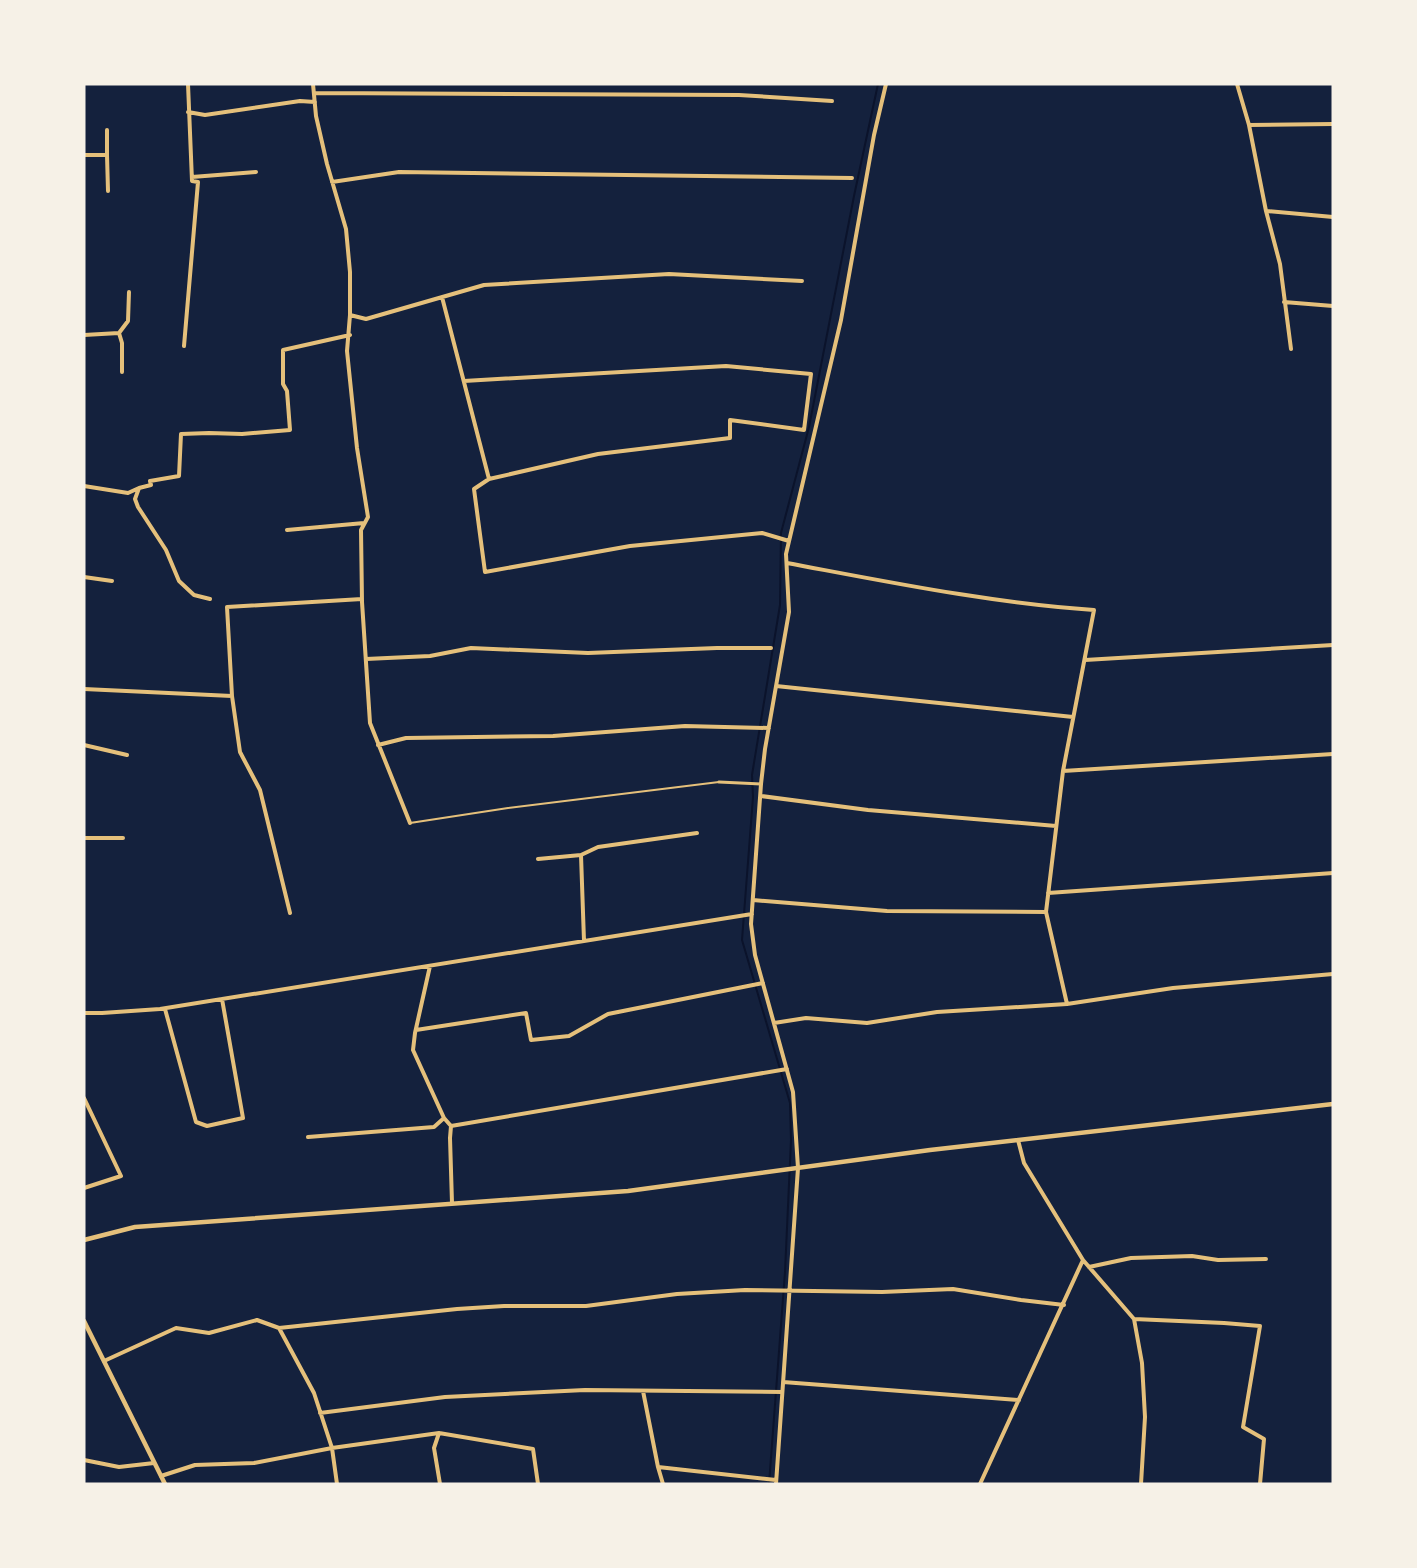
<svg xmlns="http://www.w3.org/2000/svg" width="1417" height="1568" viewBox="0 0 1417 1568" font-family="'Noto Serif',serif">
	<style>
		.lines { fill: none; stroke-linecap: round; stroke-linejoin: round }
		.stream { stroke: #0b132b; stroke-width: 2 }
		.service { stroke: #e5c07b; stroke-width: 2 }
		.pedestrian { stroke: #e5c07b; stroke-width: 3 }
		.minor { stroke: #e5c07b; stroke-width: 4 }
		.tertiary { stroke: #e5c07b; stroke-width: 4.5 }
	</style>
	<rect width="100%" height="100%" fill="#14213d"/>
	<g class="lines">
		<!-- stream -->
		<path class="stream" d="M769,1484l16,-212 6,-132 -1,-37 -48,-163 11,-143 -1,-22 28,-170 1,-72 28,-106 45,-231 24,-112"/>
		<!-- service -->
		<path class="service" d="M410,823l98,-15 211,-26"/>
		<!-- pedestrian -->
		<path class="pedestrian" d="M719,782l42,2"/>
		<!-- minor -->
		<path class="minor" d="M313,84l3,32 11,48 19,65 4,43v43l-3,36 10,97 11,69 -7,13 1,72 8,121 40,100
			M1237,84l12,41 17,86 14,53 11,85
			M314,93l425,2 93,6
			M188,112l17,3 95,-14 15,1
			M1249,125l84,-1
			M84,155h23v-25
			M107,155l1,36
			M192,177l64,-5
			M332,182l67,-10 453,6
			M1266,211l67,6
			M442,297l47,182
			M1284,302l49,4
			M350,315l16,4 118,-34 185,-11 133,7
			M119,333l9,-12 1,-29
			M84,335l35,-2 3,10v29
			M184,346l14,-164 -6,-1 -4,-97
			M464,381l262,-15 85,8 -7,56 -74,-10v18l-132,16 -109,25 -15,10 11,83 145,-26 132,-13 27,8
			M84,486l44,7 11,-5 12,-3 -1,-4 29,-5 2,-42 28,-1 33,1 48,-4 -3,-39 -4,-7v-34l67,-15
			M139,488l-4,11 3,8 28,43 13,31 15,14 16,4
			M287,530l77,-7
			M787,563c102,19 204,40 307,47l-31,161 -17,141 21,92
			M84,577l28,4
			M366,659l64,-3 41,-8 117,5 129,-5h54
			M1085,660l248,-15
			M776,686l297,31
			M84,689l148,7
			M84,745l43,10
			M378,745l28,-7 147,-2 132,-10 84,2
			M1063,771l270,-17
			M761,796l107,14 188,16
			M84,838h39
			M581,855l17,-8 99,-14
			M538,859l43,-4 3,86
			M1048,893l285,-20
			M753,900l134,11 159,1
			M290,913l-30,-123 -20,-38 -8,-56 -5,-89 135,-8
			M430,966l-15,67 -2,17 31,68 7,8 336,-57
			M165,1009l31,113 11,4 36,-8 -21,-119
			M84,1013h18l58,-4 592,-95
			M774,1023l32,-5 61,5 70,-11 130,-8 106,-16 160,-14
			M416,1030l110,-17 5,27 38,-4 39,-22 155,-31
			M84,1098l37,78 -37,12
			M451,1126l-1,12 2,65
			M308,1137l126,-10 10,-9
			M1018,1140l6,23 59,97 51,59 90,4 36,3 -17,101 21,12 -4,45
			M1089,1267l42,-9 61,-2 26,4 48,-1
			M1134,1319l8,44 3,54 -4,67
			M279,1328l35,65 18,55 5,36
			M104,1361l72,-33 33,5 48,-13 22,8 178,-19 47,-3h82l91,-12 68,-4 137,2 71,-3 68,11 43,5
			M783,1382l236,18
			M643,1391l15,76 5,17
			M320,1413l125,-16 140,-7 197,2
			M439,1433l-5,15 6,36
			M84,1460l35,7 35,-4
			M658,1467l118,13
			M161,1476l34,-11 59,-2 78,-15 107,-15 94,16 5,35
			M776,1484l22,-316 -5,-76 -38,-137 -4,-31 10,-140 4,-35 24,-137 -3,-58 55,-234 33,-185 12,-51
			M980,1484l103,-224"/>
		<!-- tertiary -->
		<path class="tertiary" d="M84,1240l51,-13 493,-36 302,-41 403,-46
			M84,1321l81,163"/>
	</g>
	<!-- border -->
	<rect width="1417" height="1568" fill="none" stroke="#f6f1e7" stroke-width="171"/>
</svg>
